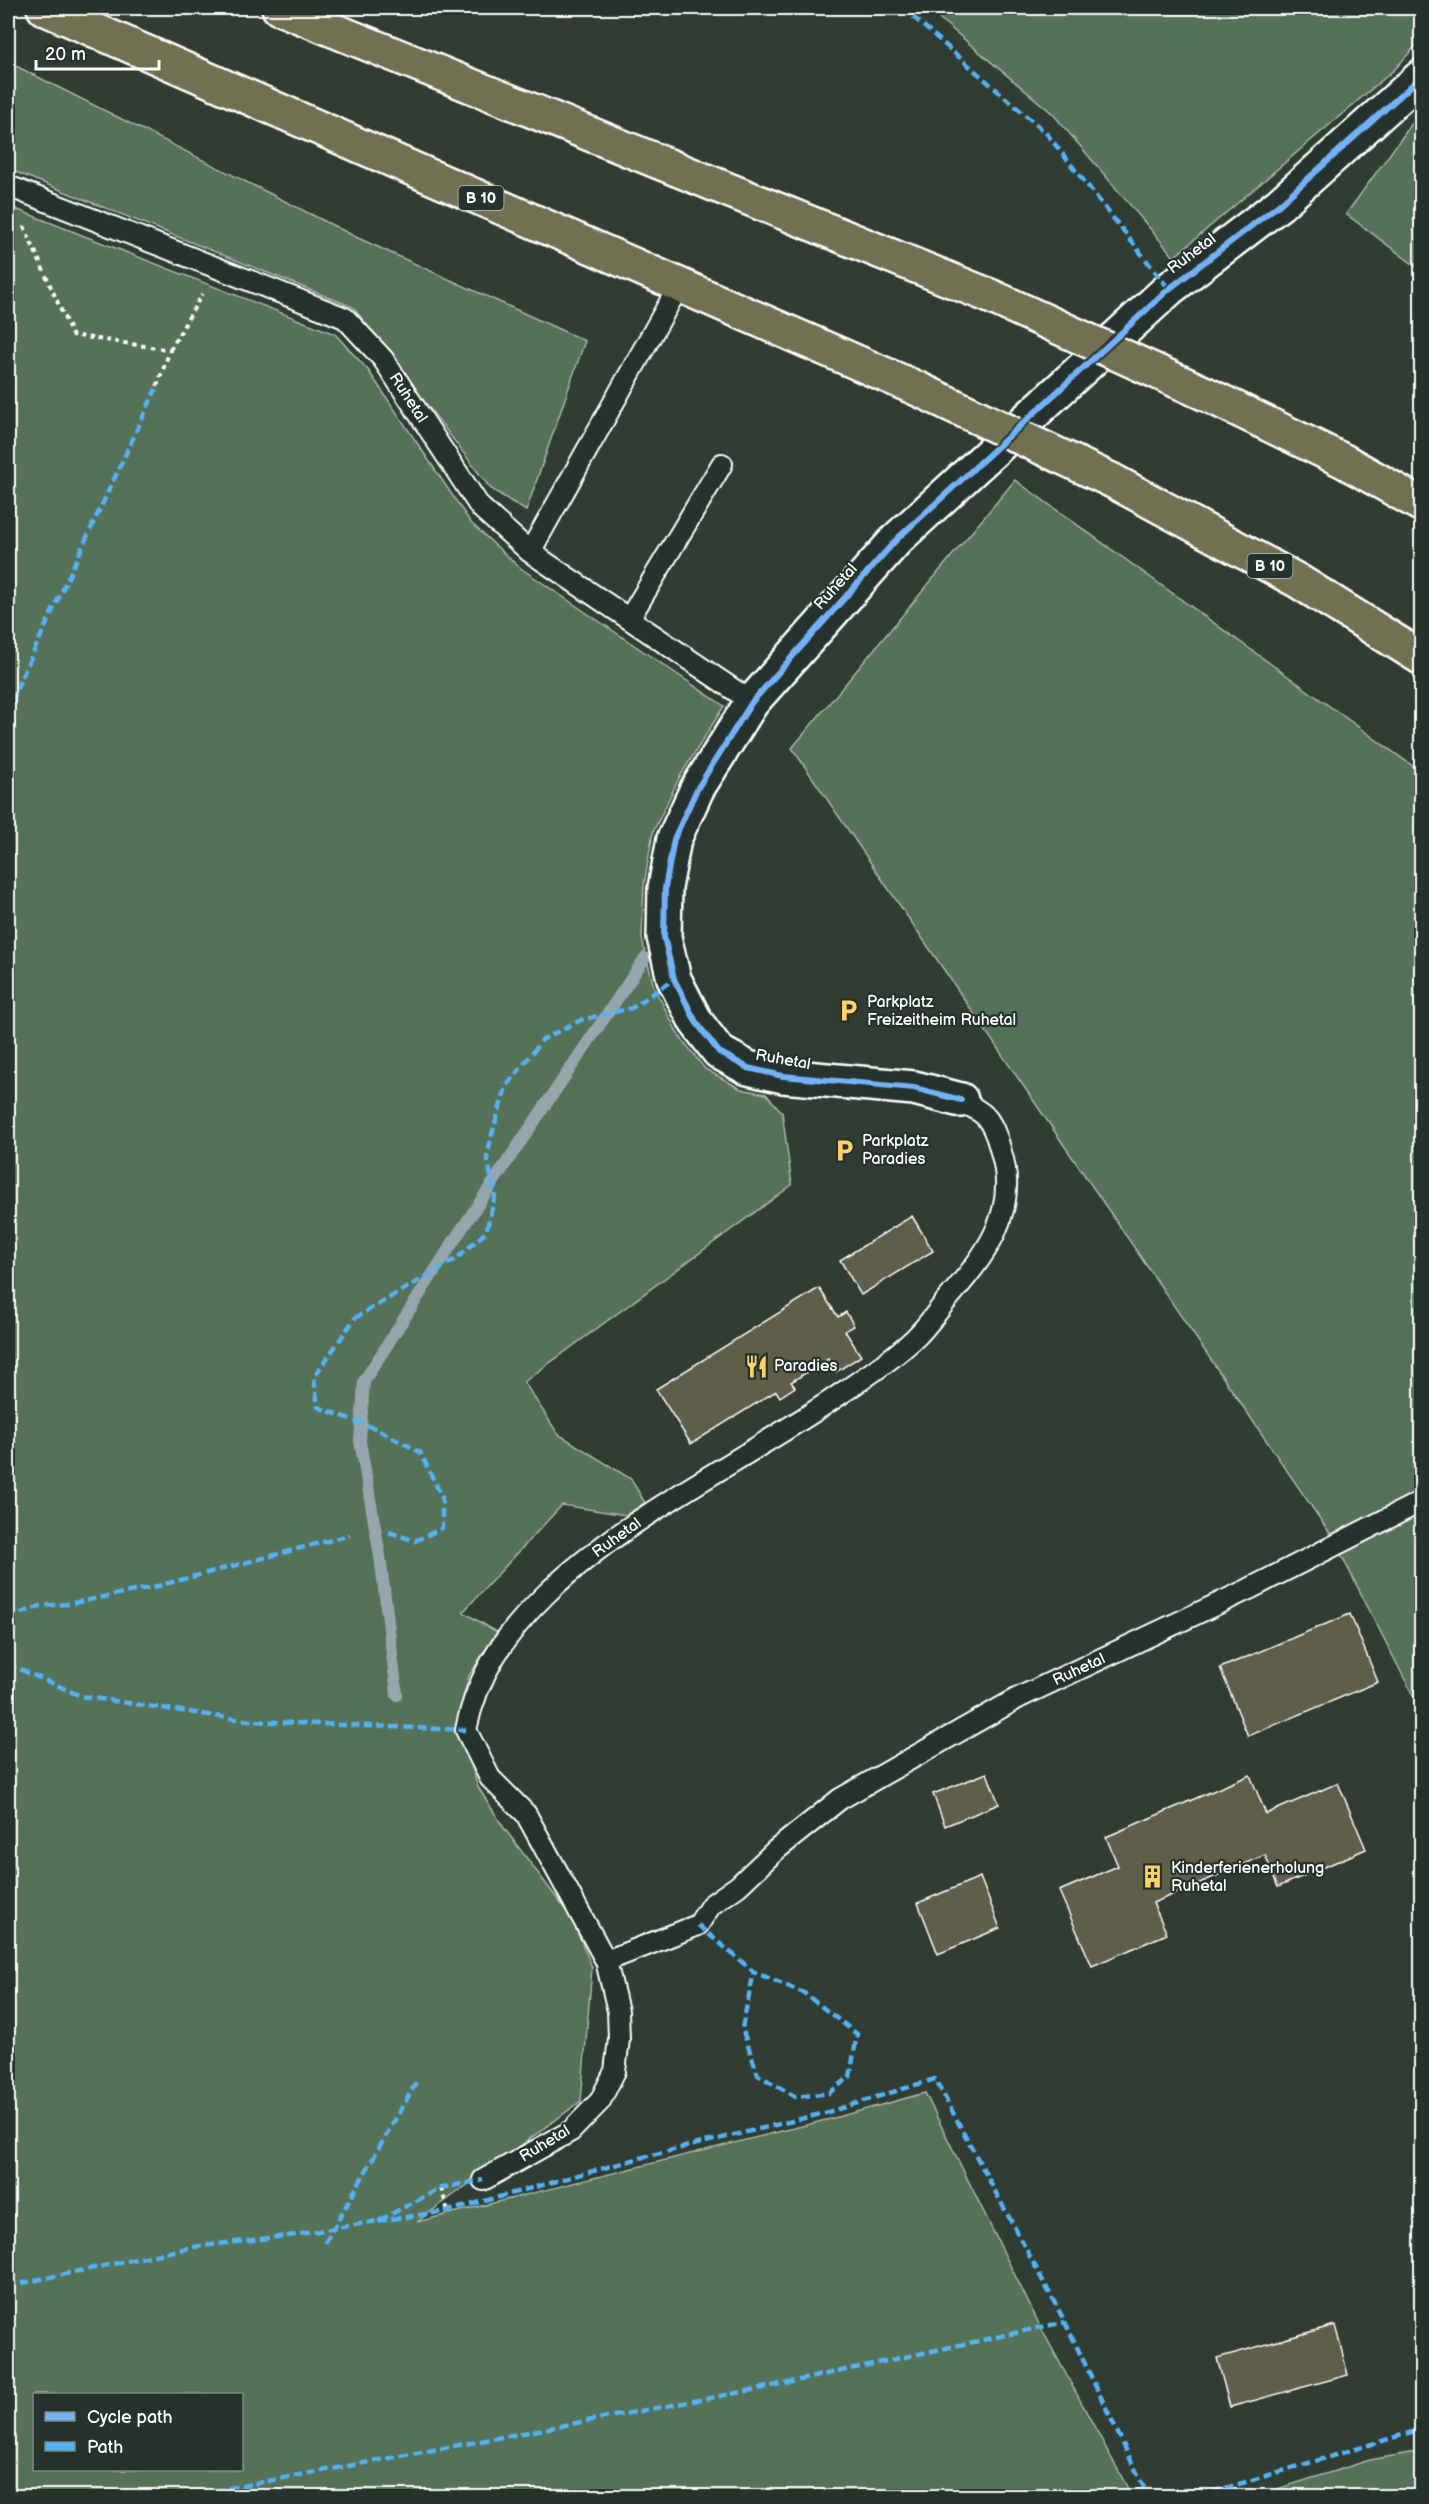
<svg xmlns="http://www.w3.org/2000/svg" width="1429" height="2504" viewBox="0 0 1429 2504" font-family="'Balsamiq Sans',sans-serif">
	<style>
		.green { fill: #557159; stroke: #aab8ac; stroke-width: 1.5; fill-rule: evenodd }
		.lines { fill: none; stroke-linecap: round; stroke-linejoin: round }
		.stream { stroke: #96a6ac; stroke-width: 12 }
		.building { fill: #5f5e4a; stroke: #fff; stroke-width: 1.5 }
		.lane-casing { stroke: #fff; stroke-width: 24 }
		.street-casing { stroke: #fff; stroke-width: 38 }
		.highway-casing { stroke: #fff; stroke-width: 38 }
		.path { stroke: #fff; stroke-width: 4; stroke-dasharray: 4.5 4.5; stroke-linecap: butt }
		.lane { stroke: #26332d; stroke-width: 20 }
		.street { stroke: #26332d; stroke-width: 33 }
		.highway { stroke: #716f52; stroke-width: 33 }
		.highway-bridge-casing { stroke: #fff; stroke-width: 38; stroke-linecap: butt }
		.highway-bridge { stroke: #716f52; stroke-width: 33 }
		.quiet { stroke: #52b3f8; stroke-width: 4.5; stroke-dasharray: 9 4.5; stroke-linecap: butt }
		.cycleway-casing { stroke: #26332d; stroke-width: 10 }
		.cycleway { stroke: #73b2f8; stroke-width: 6 }
		.labels { text-anchor: middle; dominant-baseline: central; stroke-width: 4.5; stroke-linejoin: round; paint-order: stroke }
		.shield { fill: #26332d; stroke: #bec2c0; stroke-width: 1.5 }
		.shield-label { font-size: 15px; font-weight: bold; fill: #fff }
		.street-label { font-size: 16px; fill: #fff; stroke: #26332d }
		.poi-label { font-size: 16px; fill: #fff; stroke: #26332d; text-anchor: start }
	</style>
	<rect width="100%" height="100%" fill="#313c33"/>
	<filter id="ink" filterUnits="userSpaceOnUse"><feTurbulence type="fractalNoise" baseFrequency=".0167" numOctaves="2"/><feDisplacementMap in="SourceGraphic" scale="12" xChannelSelector="R" yChannelSelector="G"/><feConvolveMatrix kernelMatrix="1 2 1 2 8 2 1 2 1" color-interpolation-filters="sRGB"/></filter>
	<g filter="url(#ink)">
		<!-- green -->
		<path class="green" d="M927,8h494v32l-26,29 -221,188 -121,-143z
			M8,62l350,176 227,103 -59,170 -36,-23 -137,-181 -345,-138z
			M1421,111v159l-75,-56z
			M8,206l327,128 33,36 103,153 48,44 205,139 -45,72 -26,54 -9,53 -2,54 12,48 24,47 27,35 36,20 25,5 16,18 10,73 -268,197 34,52 73,45 14,24 -19,12 -64,-10 -99,107 34,20 -28,44 -12,43 21,68 26,41 67,89 21,50 -11,134 -164,121 417,-104 91,-25 116,235 91,168h-1124zM34,2394h208v76h-208z
			M1015,480l406,292v939l-90,-176 -539,-787z
			M1421,2451v45h-166l115,-36z"/>
		<g class="lines">
			<!-- stream -->
			<path class="stream" d="M397,1695l-17,-139 -20,-115 4,-60 97,-151 184,-272"/>
		</g>
		<!-- building -->
		<path class="building" d="M912,1216l21,35 -72,44 -21,-35z
			M819,1288l19,29 8,-5 8,14 -9,5 16,25 -25,16 -8,-13 -37,23 4,5 -15,10 -4,-6 -85,53 -35,-55z
			M1350,1614l28,68 -130,54 -28,-68z
			M987,1773l12,31 -54,22 -12,-32z
			M1250,1775l16,39 72,-31 28,66 -88,38 -13,-32 -112,48 14,31 -75,32 -33,-75 59,-25 -12,-29z
			M980,1877l20,51 -62,26 -20,-51z
			M1335,2325l13,50 -118,32 -13,-49z"/>
		<g class="lines">
			<defs>
				<path id="lane" d="M8,186l337,132 38,41 97,148 50,45 222,150
					M530,552l150,-268
					M629,619l93,-155
					M606,1961l92,-36 13,-20 27,-19 38,-36 64,-51 178,-101 231,-109 173,-88
					M483,2180l88,-49 29,-30 15,-30 4,-32 -1,-28 -12,-50 -80,-147 -36,-36 -24,-48c11,-55 39,-96 79,-135 80,-78 192,-131 285,-194 28,-19 59,-39 84,-62 12,-11 22,-26 32,-38 38,-44 74,-88 55,-149 -3,-12 -8,-28 -17,-37 -7,-6 -16,-10 -23,-15"/>
				<path id="street" d="M961,1100l-47,-12 -131,-12 -35,-8 -29,-16 -23,-30 -22,-43 -10,-42 1,-49 9,-49 23,-50 55,-87 145,-163 272,-250 111,-85 142,-128"/>
				<path id="highway" d="M44,8l874,381
					M279,8l711,288
					M1206,394l138,67 78,44
					M1113,481l185,100 124,77"/>
			</defs>
			<!-- lane casing -->
			<use href="#lane" class="lane-casing"/>
			<!-- street casing -->
			<use href="#street" class="street-casing"/>
			<!-- highway casing -->
			<use href="#highway" class="highway-casing"/>
			<!-- path -->
			<path class="path" d="M24,226l48,109 98,15 -14,39
				M170,350l32,-56
				M441,2188l7,23"/>
			<!-- lane -->
			<use href="#lane" class="lane"/>
			<!-- street -->
			<use href="#street" class="street"/>
			<!-- highway -->
			<use href="#highway" class="highway"/>
			<defs>
				<path id="highway-bridge" d="M990,296l216,98
					M918,389l195,92"/>
			</defs>
			<!-- highway-bridge casing -->
			<use href="#highway-bridge" class="highway-bridge-casing"/>
			<!-- highway-bridge -->
			<use href="#highway-bridge" class="highway-bridge"/>
			<!-- quiet -->
			<path class="quiet" d="M903,8l144,126 122,155
				M8,715l11,-32 137,-294
				M389,1532l26,9 27,-13v-31l-22,-45 -43,-23 -59,-22 -4,-30 41,-59 101,-59 30,-27 9,-36 -8,-39 5,-23 14,-47 37,-48 38,-19 51,-12 42,-29
				M8,1618l32,-12 28,-2 86,-17 196,-52
				M8,1664l73,32 168,25 217,9
				M698,1925l56,47 50,21 53,41 -7,43 -21,16 -33,4 -38,-22 -16,-47 12,-56
				M378,2221l70,-10 196,-54 181,-44 110,-34 130,243 83,174
				M325,2243l92,-162
				M8,2286l185,-39 102,-12 83,-14 63,-33 42,-8
				M188,2496l575,-108 302,-66
				M1199,2496l223,-67"/>
			<defs>
				<path id="cycleway" d="M961,1100l-47,-12 -131,-12 -35,-8 -29,-16 -23,-30 -22,-43 -10,-42 1,-49 9,-49 23,-50 55,-87 145,-163 272,-250 111,-85 142,-128"/>
			</defs>
			<!-- cycleway casing -->
			<use href="#cycleway" class="cycleway-casing"/>
			<!-- cycleway -->
			<use href="#cycleway" class="cycleway"/>
		</g>
	</g>
	<!-- icons -->
	<defs>
		<symbol id="parking-bare" viewBox="-9 -9 18 18"><path d="M-3.5-5.5H1a3.5 3.5 0 0 1 0 7H-1V5.5H-3.5ZM-1-3.4V-.6H.8a1.4 1.4 0 0 0 0-2.8Z" fill="#ffd166" stroke="#26332d" stroke-width="2.5" paint-order="stroke"/></symbol>
		<symbol id="restaurant-bare" viewBox="-9 -9 18 18"><path d="M-5-6h1v4h1v-4h1v4h1v-4h1v5L-1.5 .5V6h-2V.5L-5-1ZM5-6V6H3V1.5H1.5Q1.5-4 5-6Z" fill="#ffd166" stroke="#26332d" stroke-width="2.5" paint-order="stroke"/></symbol>
		<symbol id="building-bare" viewBox="-9 -9 18 18"><path d="M-4-6H4V6H1V3H-1V6H-4ZM-2.5-4.3h1.7v1.8h-1.7ZM.8-4.3h1.7v1.8H.8ZM-2.5-1h1.7V.8h-1.7ZM.8-1h1.7V.8H.8Z" fill="#ffd166" stroke="#26332d" stroke-width="2.5" paint-order="stroke"/></symbol>
	</defs>
	<g fill-rule="evenodd">
		<use href="#parking-bare" x="832" y="994" width="33" height="33"/>
		<use href="#parking-bare" x="828" y="1134" width="33" height="33"/>
		<use href="#restaurant-bare" x="740" y="1350" width="33" height="33"/>
		<use href="#building-bare" x="1136" y="1860" width="33" height="33"/>
	</g>
	<g class="labels">
		<!-- shield labels -->
		<g class="shield">
			<rect x="458.5" y="186" width="45" height="24" rx="4.5"/>
			<rect x="1247.5" y="554" width="45" height="24" rx="4.5"/>
		</g>
		<g class="shield-label">
			<text x="481" y="198">B 10</text>
			<text x="1270" y="566">B 10</text>
		</g>
		<!-- street labels -->
		<g class="street-label">
			<text transform="translate(1192 254) rotate(-37)">Ruhetal</text>
			<text transform="translate(408 398) rotate(57)">Ruhetal</text>
			<text transform="translate(836 587) rotate(-48)">Ruhetal</text>
			<text transform="translate(783 1060) rotate(10)">Ruhetal</text>
			<text transform="translate(617 1538) rotate(-36)">Ruhetal</text>
			<text transform="translate(1079 1670) rotate(-25)">Ruhetal</text>
			<text transform="translate(545 2144) rotate(-31)">Ruhetal</text>
		</g>
		<!-- poi labels -->
		<g class="poi-label">
			<text x="867" y="1002">Parkplatz<tspan x="867" dy="18">Freizeitheim Ruhetal</tspan></text>
			<text x="862" y="1141">Parkplatz<tspan x="862" dy="18">Paradies</tspan></text>
			<text x="774" y="1366">Paradies</text>
			<text x="1171" y="1868">Kinderferienerholung<tspan x="1171" dy="18">Ruhetal</tspan></text>
		</g>
	</g>
	<!-- margin -->
	<rect width="1429" height="2504" fill="none" stroke="#26332d" stroke-width="30"/>
	<rect x="15" y="15" width="1399" height="2474" fill="none" stroke="#fff" stroke-width="2" filter="url(#ink)"/>
	<!-- legend -->
	<rect x="33" y="2393" width="210" height="78" fill="#26332d" stroke="#7d8581" stroke-width="1.5"/>
	<rect x="45" y="2412" width="30" height="9" fill="#73b2f8" stroke="#7d8581" stroke-width="1.5"/>
	<text x="87" y="2423" font-size="18" fill="#ffffff">Cycle path</text>
	<rect x="45" y="2442" width="30" height="9" fill="#52b3f8" stroke="#7d8581" stroke-width="1.5"/>
	<text x="87" y="2453" font-size="18" fill="#ffffff">Path</text>
	<!-- scale -->
	<path d="M36 60v9h123v-9" fill="none" stroke="#ffffff" stroke-width="3"/>
	<text x="45" y="60" font-size="18" fill="#ffffff" stroke="#26332d" stroke-width="4.5" paint-order="stroke">20 m</text>
</svg>
